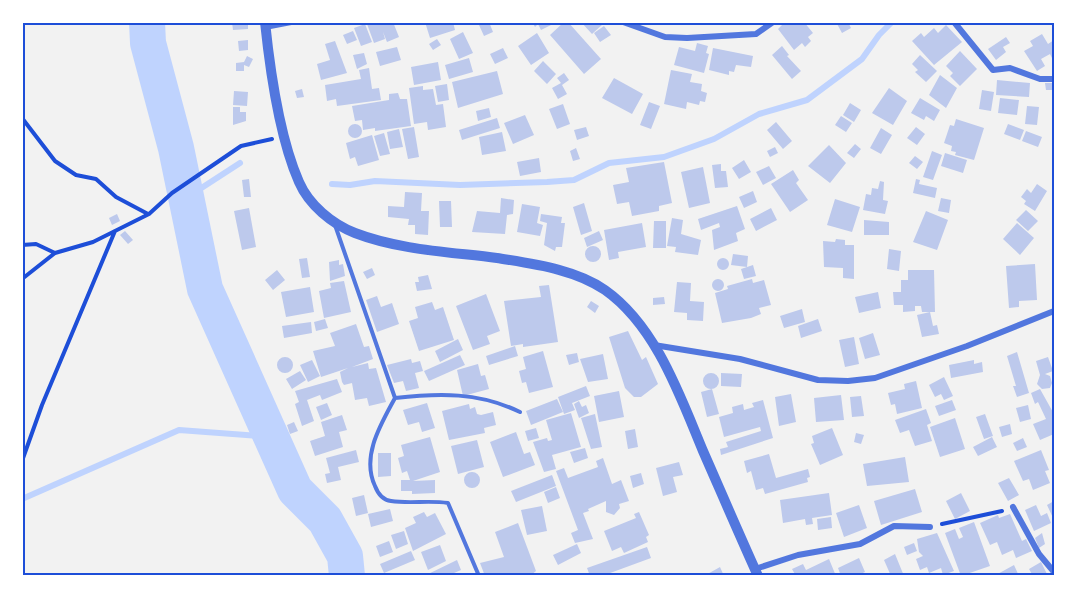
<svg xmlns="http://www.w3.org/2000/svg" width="1077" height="598" viewBox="0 0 1077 598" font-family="Roboto,sans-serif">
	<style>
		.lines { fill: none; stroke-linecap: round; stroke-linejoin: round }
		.stream { stroke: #bfd3fe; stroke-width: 6 }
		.river { stroke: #bfd3fe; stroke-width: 36 }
		.building { fill: #bdc9ec }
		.path { stroke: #1d4ed8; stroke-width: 4 }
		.service { stroke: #5277de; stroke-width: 4 }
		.minor { stroke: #5277de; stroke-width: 6 }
		.tertiary { stroke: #5277de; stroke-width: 10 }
		.neatline { fill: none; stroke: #1d4ed8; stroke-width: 2 }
	</style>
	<rect width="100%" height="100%" fill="#f2f2f2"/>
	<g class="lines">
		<!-- stream -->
		<path class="stream" d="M332,184l18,1 25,-4 85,4 87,-3 27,-2 35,-17 55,-6 50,-18 45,-25 48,-14 55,-41 17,-24 13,-13
			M186,198l54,-35
			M22,499l157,-69 94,7"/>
		<!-- river -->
		<path class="river" d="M147,22l1,21 28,105 29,141 90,201 30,30 20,36 2,20"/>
	</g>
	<!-- building -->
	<path class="building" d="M232,22h16v7l-15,1z
		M393,22l6,15 -12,5 -4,-10 2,7 -11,4 -7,-19z
		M425,22h28l2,8 -25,8z
		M489,22l4,10 -9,4 -5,-11z
		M532,22h18l1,3 -10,5 -3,-6 -3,3z
		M564,22h4l33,37 -17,15 -34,-39z
		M581,22h21l1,2 -11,10z
		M785,22h19l9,11 -5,4 3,4 -6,6 -3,-4 -8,7 -16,-21z
		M836,22h12l3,6 -9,5z
		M365,24l7,18 -11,4 -7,-18z
		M946,25l16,17 -28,23 -22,-24 9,-8 3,4 10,-9 4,5z
		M604,26l7,9 -11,7 -6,-9z
		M353,31l4,9 -10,4 -4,-9z
		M463,32l10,21 -14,6 -9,-20z
		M537,33l12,20 -18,12 -13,-19z
		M1042,34l6,10 6,-4v22l-4,-8 -9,5 4,7 -8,5 -13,-20 9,-5 -3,-5z
		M1006,37l4,6 -7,4 3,5 -10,8 -8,-11z
		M437,39l4,6 -8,5 -4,-6z
		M248,40v10l-9,1 -1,-10z
		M335,41l12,32 -26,7 -4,-16 13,-4 -5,-16z
		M697,43l11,3 -2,7 3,1 -5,19 -30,-8 5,-18 16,4z
		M782,46l7,9 -2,1 14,15 -9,8 -20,-24z
		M397,47l4,13 -21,6 -4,-14z
		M503,48l5,10 -13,6 -5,-10z
		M713,48l40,8 -2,11 -15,-2 -2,7 -5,-1v4l-20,-5z
		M960,51l17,18 -17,17 -10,-10 3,-3 -7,-7z
		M364,53l3,11 -10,5 -4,-14z
		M920,55l17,16 -11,11 -11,-10 3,-2 -6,-6z
		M247,56l6,3 -4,8 -5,-2v6h-8v-8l8,-1z
		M469,58l4,14 -24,7 -4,-14z
		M543,61l13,13 -9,10 -13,-13z
		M438,62l3,18 -27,5 -3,-18z
		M369,68l3,21 7,-1 2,12 -44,6 -1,-7 -9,2 -2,-16 36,-6 -2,-9z
		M671,70l21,4 -2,8 12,2 -1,7 6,2 -2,9 -5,-1 -1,4 -12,-3 -1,7 -22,-5z
		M497,71l6,23 -45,14 -6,-26z
		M564,73l5,7 -7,5 5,9 -9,5 -6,-11 9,-5 -4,-5z
		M940,75l17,13 -11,20 -17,-13z
		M614,78l29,16 -11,20 -30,-16z
		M997,80l33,3 -1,14 -33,-2z
		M1045,83h9v7h-8z
		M447,84l2,16 -11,2 -3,-16z
		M423,86v4l10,-1 3,16 7,-1 3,23 -18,3 -1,-8 -13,2 -5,-36z
		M889,88l18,13 -14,24 -21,-12z
		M302,89l2,8 -7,1 -2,-7z
		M982,90l12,2 -3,19 -12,-2z
		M234,91l14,1 -1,14 -14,-1z
		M398,93l2,6h7l4,27 -36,5v-3l-12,2 -1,-10 -7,1 -3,-15 37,-6v-6z
		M920,98l20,12 -6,11 -8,-5 -2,4 -13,-7z
		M1000,98l19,2 -2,15 -19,-2z
		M649,102l11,4 -9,23 -11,-4z
		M850,103l11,7 -7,12 -11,-7z
		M563,104l7,20 -13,5 -8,-20z
		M1027,106l12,1 -2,18 -12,-1z
		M233,107h7v5h6v9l-13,4z
		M489,108l2,9 -13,4 -2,-10z
		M525,115l9,20 -21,9 -9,-21z
		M841,116l11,7 -6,9 -11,-7z
		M497,118l3,10 -38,12 -3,-10z
		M956,119l28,9 -10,32 -19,-5 1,-3 -5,-1 1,-5 -8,-3 6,-18 4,1z
		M776,122l16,19 -9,8 -16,-19z
		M348 131a7 7 0 1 1 14 0a7 7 0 1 1-14 0Z
		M1008,124l16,6 -4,10 -16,-6z
		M414,127l5,30 -11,2 -6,-30z
		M586,127l3,9 -12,4 -3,-10z
		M916,127l9,7 -8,11 -10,-7z
		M881,128l11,7 -11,19 -11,-6z
		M399,129l4,18 -13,2 -3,-17z
		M1026,131l16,6 -4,10 -16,-6z
		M502,132l4,19 -24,4 -3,-18z
		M384,133l6,21 -10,2 -6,-20z
		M372,135l7,25 -21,6 -3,-9 -5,2 -4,-16z
		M855,144l6,5 -7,9 -7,-5z
		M829,145l17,18 -16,20 -22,-17z
		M775,147l3,6 -8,4 -3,-6z
		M576,148l4,11 -7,2 -3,-10z
		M932,151l10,4 -9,25 -10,-3z
		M945,153l22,7 -4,13 -22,-7z
		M915,156l8,6 -6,7 -8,-6z
		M539,158l2,14 -21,4 -3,-14z
		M744,160l7,12 -12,7 -7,-11z
		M664,162l8,41 -13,3v5l-27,5 -3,-14 -12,2 -4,-19 16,-3 -3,-14z
		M721,164v7h5l2,16 -13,1 -3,-23z
		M769,166l7,12 -13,7 -7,-13z
		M703,167l7,36 -21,5 -8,-36z
		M793,170l6,10 -3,3 12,17 -18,12 -19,-28z
		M249,179l2,18h-7l-2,-17z
		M916,179l4,1 -1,4 18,4 -2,10 -22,-5z
		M880,181l4,1 -1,18 5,1 -3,13 -22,-4 3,-16 5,1 1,-7 6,1z
		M1037,184l10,7 -12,20 -11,-7 2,-3 -5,-4 6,-8 4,4z
		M753,191l4,11 -13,6 -5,-11z
		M405,192l17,1 -1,18h8l-1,24 -13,-1v-9h-7l1,-6 -21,-2v-11l16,1z
		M501,198l13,2 -1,14 -6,1 -2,19 -33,-2 5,-21 23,2z
		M941,198l10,2 -2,13 -11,-2z
		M835,199l25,8 -8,25 -25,-7z
		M439,201h12l1,26h-12z
		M584,203l8,28 -11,4 -8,-28z
		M522,204l18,3 -3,16 6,2 -3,11 -23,-4z
		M737,206l8,23 -9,4 2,8 -24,9 -2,-20 8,-3 -1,-4 -18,7 -3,-11z
		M249,208l7,39 -14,3 -8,-39z
		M771,208l6,12 -21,11 -6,-12z
		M1026,210l12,11 -10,10 -12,-11z
		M926,211l22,9 -11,30 -24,-8z
		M117,214l3,7 -8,4 -3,-7z
		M541,214l21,3 -1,6h4l-3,24h-6l-1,4 -11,-6 3,-22 -7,-2z
		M672,218l11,2 -2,14 20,6 -3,15 -23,-3 1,-5 -9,-1z
		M864,220l25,2v13h-25z
		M654,221h12v27h-13z
		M642,223l4,24 -28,5 1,6 -10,2 -5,-30z
		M1017,223l17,15 -14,17 -17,-16z
		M125,231l8,9 -5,4 -8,-9z
		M599,231l4,9 -16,7 -3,-9z
		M836,239l9,1v5h9v34l-11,-1v-10l-19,-1 -1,-26 12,1z
		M585 254a8 8 0 1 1 16 0a8 8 0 1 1-16 0Z
		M889,249l12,2 -2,20 -12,-2z
		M733,254l15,2 -1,11 -16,-2z
		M717 264a6 6 0 1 1 12 0a6 6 0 1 1-12 0Z
		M307,258l3,19 -8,1 -3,-19z
		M339,260v5l4,-1 2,12 -15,5 -1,-19z
		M1035,264l2,36 -18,1v6l-10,1 -3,-42z
		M753,265l3,11 -12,3 -3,-10z
		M372,268l3,7 -8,4 -4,-7z
		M277,270l8,10 -12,10 -8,-10z
		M908,270h26l1,42h-13l-1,-6h-6v5l-12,1v-7h-9l-1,-13h8v-12h7z
		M428,275l4,14 -15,2 -2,-9h4l-1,-5z
		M712 285a6 6 0 1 1 12 0a6 6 0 1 1-12 0Z
		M752,279l1,4 11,-3 7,25 -12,3 2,6 -10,4 -29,5 -7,-30 13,-4 -1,-3z
		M344,281l7,31 -27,6 -5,-27 12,-3 -1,-5z
		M677,282l14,1 -1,18 14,1 -1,19 -16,-1v-7l-13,-1z
		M549,285l9,57 -35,5v-3l-12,2 -7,-45 37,-4 -2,-11z
		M310,287l4,25 -28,5 -5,-25z
		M878,292l3,16 -22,5 -4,-16z
		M486,294l14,37 -13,5 3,8 -17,6 -17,-44z
		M377,296l4,11 11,-4 7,21 -22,8 -11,-32z
		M664,297l1,7 -12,1v-7z
		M591,301l8,5 -4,7 -8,-6z
		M432,302l3,8 8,-3 11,33 -35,11 -10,-30 9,-3 -3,-11z
		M802,309l3,13 -21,6 -4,-12z
		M930,312l3,14 4,-1 2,9 -17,3 -5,-22z
		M325,319l3,9 -12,3 -2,-9z
		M818,319l4,12 -21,7 -3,-12z
		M311,322l1,11 -28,5 -2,-12z
		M356,324l8,23 5,-1 4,13 -21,8 16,-4 1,6 7,-1 10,34 -17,4 -2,-8 -12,2 -3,-17 -8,2 -2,-3 -2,-10 8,-4 -27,9 -8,-26 22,-5 -5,-13z
		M628,331l14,29 4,-3 12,27 -17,13h-7l-9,-9 -16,-51z
		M873,333l7,22 -15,4 -6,-21z
		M854,337l5,27 -14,3 -6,-27z
		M458,339l5,11 -23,12 -5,-11z
		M515,346l3,10 -29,9 -3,-9z
		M543,351l10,36 -24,6 -3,-11 -4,1 -3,-12 7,-2 -3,-12z
		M1017,352l12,41 -12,4 -4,-11h3l-9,-30z
		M577,353l2,9 -10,3 -3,-10z
		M603,354l5,25 -20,3 -8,-23z
		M460,355l5,10 -36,16 -5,-10z
		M277 365a8 8 0 1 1 16 0a8 8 0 1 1-16 0Z
		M1048,357l5,14 -8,3 5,2 2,7 -2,5 -8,1 -5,-5 3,-9 -4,-14z
		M411,359l1,4 8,-2 3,10 -8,2 4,15 -13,3 -3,-10 -9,2 -7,-18z
		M312,360l8,16 -12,6 -8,-17z
		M974,360v4l8,-2 1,10 -32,6 -2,-13z
		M478,364l3,12 4,-1 4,14 -26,7 -6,-26z
		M300,371l6,9 -14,9 -6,-10z
		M721,373l21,1 -1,13 -20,-1z
		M703 381a8 8 0 1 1 16 0a8 8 0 1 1-16 0Z
		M944,377l9,19 -9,4 -3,-6 -6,3 -6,-12z
		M337,379l5,13 -20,8 -2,-5 -13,5 7,21 -12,5 -7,-22 4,-2 -4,-11z
		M916,381l6,27 -25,6 -2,-10 -4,1 -3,-12 17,-4 -1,-5z
		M586,386l4,10 -18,7 3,7 -11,4 -6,-17z
		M712,389l7,25 -12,3 -6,-25z
		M1040,389l14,25v20l-14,6 -7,-16 13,-5 -8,-17 -3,2 -4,-11z
		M619,391l5,26 -25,5 -5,-26z
		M791,394l5,28 -17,4 -4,-29z
		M841,395l3,25 -28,2 -2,-24z
		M861,396l3,20 -12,1 -2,-20z
		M557,399l6,13 -32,13 -5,-14z
		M763,400l10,38 -52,17 -1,-6 8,-2 -2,-5 35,-11 -1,-4 -36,10 -5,-20 14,-4 -1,-6 11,-3 1,6 10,-3 -2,-4z
		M952,400l4,10 -17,6 -4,-10z
		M579,401l3,6 4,-2 3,8 -10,5 -5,-14z
		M327,403l5,12 -11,5 -5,-13z
		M427,403l8,25 -13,4 -3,-10 -11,3 -5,-15z
		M469,404l1,5 5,-2 2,7 4,1 12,-3 3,13 -12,3 1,5 -36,7 -7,-29z
		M1028,405l3,14 -11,3 -4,-14z
		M926,409l5,14 -4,2 5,16 -17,5 -6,-16 -9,3 -5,-13z
		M571,413l10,34 -29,8 4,14 -12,3 -11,-30 14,-4 1,3 4,-1 -6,-20z
		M595,414l7,33 -11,2 -10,-31z
		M985,414l8,22 -9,3 -8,-22z
		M342,415l5,15 -8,2 4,15 -28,9 -5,-15 15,-5 -4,-14z
		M955,418l10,31 -25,8 -10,-30z
		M294,422l4,9 -8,3 -3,-9z
		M1010,424l2,10 -10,3 -3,-10z
		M536,428l3,10 -11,3 -3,-10z
		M832,428l11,27 -23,10 -9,-21 3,-1 -2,-7z
		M635,429l3,18 -10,2 -3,-18z
		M516,432l8,22 6,-2 5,13 -32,12 -13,-35z
		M856,433l8,2 -3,9 -7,-2z
		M430,437l10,35 -27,9 22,-1v13l-23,1v-3h-11v-11h9l-3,-9 -5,2 -4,-15 6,-2 -3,-11z
		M992,437l5,10 -19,9 -5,-9z
		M1023,438l4,9 -10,4 -4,-8z
		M477,440l7,27 -26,7 -7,-28z
		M585,448l3,10 -14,5 -4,-11z
		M356,450l3,12 -21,5 3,13 -14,3 -2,-9 5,-1 -4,-15z
		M1041,450l8,20 -4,1 5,12 -17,7 -4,-11 -6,2 -9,-20z
		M378,453h13v23l-13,1z
		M769,454l7,24 32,-9 2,8 -3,1 1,4 -43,12 -2,-6 -7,2 -5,-19 -4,2 -3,-12z
		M905,457l4,25 -42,4 -4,-22z
		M603,458l9,26 9,-4 8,21 -10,3 1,4 -6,7 -8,-3v-11l-18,8 1,2 -6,2 10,26 -18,4 -4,-10 7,-3 -22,-59 8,-3 4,10 30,-11 -2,-6z
		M679,462l4,13 -10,2 4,15 -14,4 -7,-28z
		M464 480a8 8 0 1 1 16 0a8 8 0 1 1-16 0Z
		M641,473l3,11 -11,4 -3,-12z
		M552,475l4,11 -40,16 -5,-11z
		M1009,478l10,17 -11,6 -10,-18z
		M556,487l4,11 -12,5 -4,-11z
		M915,489l7,23 -41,13 -7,-24z
		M829,493l3,22 -20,3 1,6 -7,1 -1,-6 -22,4 -3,-23z
		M961,493l9,18 -15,8 -9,-18z
		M364,495l4,18 -12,3 -4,-18z
		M1054,501v19l-7,-15z
		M859,505l8,23 -23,9 -8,-24z
		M1036,505l5,11 6,-3 4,10 -17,8 -9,-21z
		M542,506l5,25 -20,4 -6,-25z
		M390,509l3,12 -22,6 -3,-13z
		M424,512l3,5 8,-4 11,21 -33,17 -8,-23 11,-5 -3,-6z
		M639,512l10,23 -3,2 2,5 -24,11 -3,-6 -9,4 -8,-20 32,-13 -2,-4z
		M1010,514l12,27 4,-2 6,12 -16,7 -3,-8 -11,5 -5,-13 -7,3 -10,-22 18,-8 1,3z
		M831,517l1,11 -14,2 -1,-11z
		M974,522l16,44 -29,10 -16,-43 10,-4 4,10 4,-2 -4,-9z
		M518,523l18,48 -6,5h-45l-5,-13 24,-6 -9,-25z
		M404,531l4,13 -12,5 -5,-14z
		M937,533l17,38 -11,4 -2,-7 -12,5 -2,-6 -7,3 -4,-11 7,-3 -4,-4 -2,-13z
		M1042,533l3,11 -6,4 -4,-10z
		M389,541l4,11 -13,5 -4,-11z
		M914,543l3,8 -10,4 -3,-8z
		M577,544l4,9 -23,12 -5,-10z
		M440,545l6,16 -18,9 -7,-18z
		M647,547l4,11 -49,18h-12l-3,-8z
		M411,551l4,9 -31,13 -4,-9z
		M895,554l9,22h-13l-7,-16z
		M859,558l6,14 -9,4h-15l-3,-8z
		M829,559l7,17h-40l-4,-7 11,-5 3,6z
		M457,560l4,10 -7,3 1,3h-31z
		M1041,562l7,14h-15l-4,-7z
		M1014,565l5,11h-25z
		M720,567l4,9h-20z"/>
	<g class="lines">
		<!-- path -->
		<path class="path" d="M22,118l33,43 21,14 20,4 20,18 32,17
			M22,245l14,-1 19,9
			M22,279l33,-26 38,-11 56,-28 23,-21 69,-47 31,-7
			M22,461l20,-56 73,-174
			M942,524l60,-13"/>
		<!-- service -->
		<path class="service" d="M335,225l60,173c44,-5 84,-6 125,14
			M395,398c-14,26 -34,58 -20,88 3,8 8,14 16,15 19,3 38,-1 57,2l31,73"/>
		<!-- minor -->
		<path class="minor" d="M623,22l42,15 22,1 69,-4 17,-12
			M954,22l39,48 17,-2 30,11h14
			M265,27l26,-5
			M654,345l86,14 78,21 30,1 27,-3 92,-32 87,-35
			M1013,507l26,47 15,18
			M755,569l43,-14 62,-11 34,-18 36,1"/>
		<!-- tertiary -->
		<path class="tertiary" d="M265,22c5,48 15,117 34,160 10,23 33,42 56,51 44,17 96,19 142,25 36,6 78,11 108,32 51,36 75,106 98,161 18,41 36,83 55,125"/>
	</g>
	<!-- border -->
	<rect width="1077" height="598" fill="none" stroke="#ffffff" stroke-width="48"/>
	<rect x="24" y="24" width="1029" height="550" class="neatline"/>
</svg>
